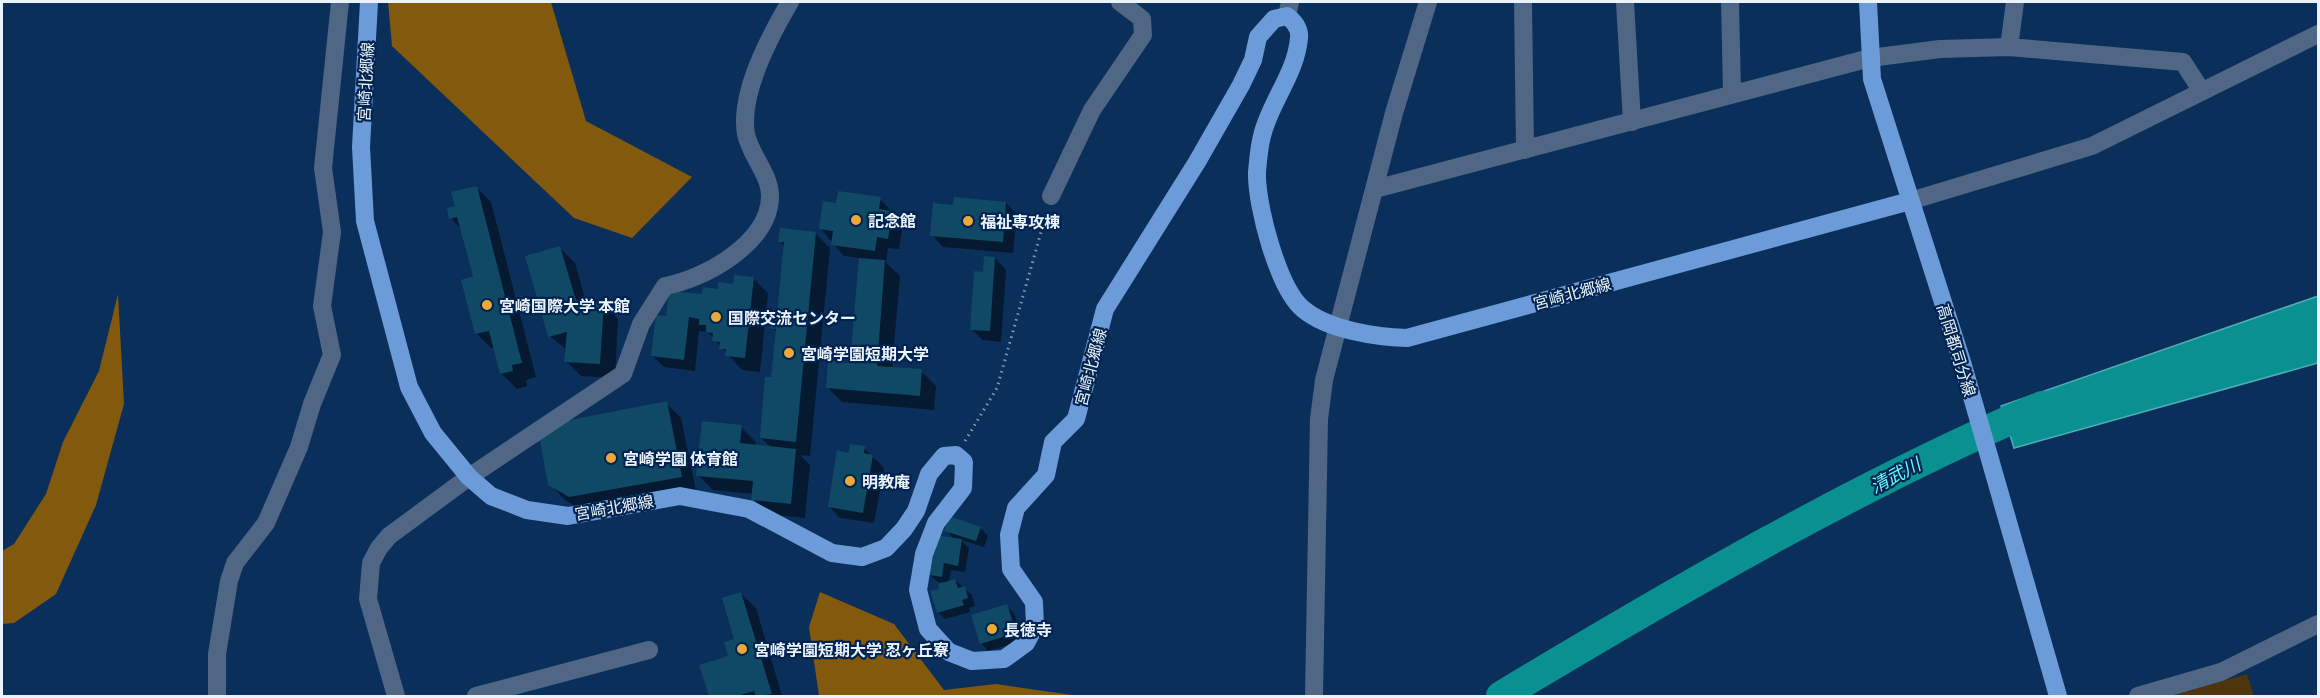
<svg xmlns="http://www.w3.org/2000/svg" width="2320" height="698" viewBox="0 0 2320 698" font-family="Commissioner,'Noto Sans JP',sans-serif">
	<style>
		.green { fill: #4e350c }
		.forest { fill: #83590e }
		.water { fill: #0b9091; stroke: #4eaeb2; stroke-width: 1.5 }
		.shadow { fill: #0007 }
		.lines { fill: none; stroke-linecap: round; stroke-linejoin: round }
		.river { stroke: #0b9091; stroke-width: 30 }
		.building { fill: #0f4966 }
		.path { stroke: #849ab3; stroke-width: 3; stroke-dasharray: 1.5 4.5; stroke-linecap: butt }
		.minor { stroke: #4f6685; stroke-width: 18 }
		.major { stroke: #6c9bd9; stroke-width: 18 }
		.poi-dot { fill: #eca93a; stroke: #00244f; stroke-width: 2 }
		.labels { text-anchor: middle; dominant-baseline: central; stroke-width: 4.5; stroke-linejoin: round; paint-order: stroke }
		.street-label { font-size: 16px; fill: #eaf3fe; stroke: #00244f }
		.poi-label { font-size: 16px; font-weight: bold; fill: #eaf3fe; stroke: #00244f; text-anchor: start }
		.water-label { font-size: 18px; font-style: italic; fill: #69f9fa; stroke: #00244f }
	</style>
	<rect width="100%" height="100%" fill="#0a2f5a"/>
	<!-- green -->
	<path class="green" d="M2247,674l7,22h-84z"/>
	<!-- forest -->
	<path class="forest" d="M388,2h163l35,119 106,56 -60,61 -58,-20 -182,-172z
		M118,294l6,110 -28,101 -40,89 -42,29 -12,1v-73l12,-7 32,-50 17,-52 36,-71z
		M820,592l74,32 50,66 52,-6 76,11 -253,1 -10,-69z"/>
	<!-- water -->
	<path class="water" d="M2318,296v67l-304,85 -13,-42z"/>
	<!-- shadow -->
	<path class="shadow" d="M476,187l15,15 45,175 -10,3 1,6 -10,3 -15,-15 -7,-27 -4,1 -15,-15 -1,-56 -13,-47 -11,-12 6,-11z
		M880,199l23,25 -4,25 -11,-1 -2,15 14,13 -8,92 29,3 15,15 -2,24 -92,-8 -15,-15 25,-22 8,-107 -16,-2 -23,-27 17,-24z
		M1006,203l11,11 -4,39 -70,-6 -11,-12 22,-28z
		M815,233l15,15 -20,208 -10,-1 10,10 -5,53 -37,-4 -15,-15 1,-5 -41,-4 -15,-15 43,-48 15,15 -1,4 17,2 -11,-10 12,-59 4,-47 -5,-5 7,-11 6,-69 -5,-6z
		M560,248l15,15 11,39 18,2 14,15 -3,59 -34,-2 -15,-15 1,-11 -17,-14z
		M995,258l11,12 -5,72 -18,-2 -12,-11 13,-56z
		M753,278l15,15 -8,79 -18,-2 -34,-38 -9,-1 -4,40 -31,-4 -11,-11 18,-38 32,-22z
		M666,403l15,15 15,73 -111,21 -20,-12 -15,-16z
		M864,448l20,20 -10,55 -34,-5 -11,-12 21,-52z
		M980,528l8,7 -4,12 -23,-7 8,8 -4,24 -14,-2 -2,12 6,-2 9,8 8,7 3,11 -6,2 1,4 -25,7 -7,-7 3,-22 4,-7 -7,-1 -8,-7 25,-35 -9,-10z
		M741,594l15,14 26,88h-72l-9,-30 29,-9 6,-17z
		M1007,606l7,7 5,16 -5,2 3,11 -29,9 -7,-8z"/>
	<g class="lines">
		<!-- river -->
		<path class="river" d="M1501,696c175,-105 353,-209 541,-290"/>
	</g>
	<!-- building -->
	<path class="building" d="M477,186l45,177 -10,2 1,6 -13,3 -11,-43 -14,3 -14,-54 12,-4 -16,-59 -8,2 -2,-11 8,-2 -4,-14z
		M838,191l43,6 -2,12 13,2 -4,28 -11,-2 -2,14 -44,-6 2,-14 -14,-2 4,-28 13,2z
		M954,197l52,5 -3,40 -73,-6 3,-33 20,2z
		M780,228l36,4 -20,210 -36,-4 5,-61h6l5,-48 -6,-1 1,-15 6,1 7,-72h-6z
		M560,246l16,54 28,2 -4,62 -36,-2 3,-30 -19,5 -23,-81z
		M984,256l11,1 -5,74 -20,-1 4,-59 9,1z
		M859,258l26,2 -8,106 45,3 -2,27 -94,-8 2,-27 22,2z
		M734,275l20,2 -9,81 -20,-2 1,-7h-7l1,-7 -8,-1 1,-8 -7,-1v-7h-7v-6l-10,-2 -5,43 -33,-4 5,-41 10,1 3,-25 33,3 1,-7 15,2v-7l15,2z
		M667,401l15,76 -113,20 -21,-12 -8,-45 15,-17z
		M702,421l40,4 -2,18 56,6 -5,55 -40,-4 2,-19 -57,-5z
		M850,444l15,2 -1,7 9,2 -10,58 -35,-6 9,-57 12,3z
		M949,516l32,11 -5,14 -32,-10z
		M934,535l28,4 -4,27 -14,-3 -2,14 -13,-2z
		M955,579l3,9 7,-2 3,12 -6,2 2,5 -27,8 -7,-22 9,-2 -1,-5z
		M741,592l31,102 -16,2 -2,-5 -17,5h-28l-10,-31 29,-9 -4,-14 10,-3 -12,-41z
		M1007,604l6,18 -6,2 3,11 -30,9 -9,-29z"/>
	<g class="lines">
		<!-- path -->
		<path class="path" d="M965,441l32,-53 50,-177"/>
		<!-- minor -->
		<path class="minor" d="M1523,2l2,148
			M1625,2l7,120
			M1730,2l2,91
			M1287,16l3,-14
			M2009,47l6,-45
			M1375,189l495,-131 70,-9 69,-2 174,15 18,28
			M1051,196l41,-86 51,-75 -1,-16 -22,-17
			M1910,201l182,-55 226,-112
			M217,696v-42l12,-73 6,-18 31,-40 33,-76 13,-43 20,-49 -10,-49 10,-74 -9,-64 17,-166
			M396,696l-28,-97 3,-36 8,-15 10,-12 80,-59 154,-103 18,-50 24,-38c39,-7 103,-42 105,-88 1,-23 -20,-43 -24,-64 -7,-41 24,-98 44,-132
			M476,696l173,-46
			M1314,696l5,-277 5,-39 70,-267 34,-111
			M2138,696l83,-24 97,-48"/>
		<!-- major -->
		<path class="major" d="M369,2l-8,145 4,74 44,166 24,46 36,44 22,19 36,14 41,6 112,-20 69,13 83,44 30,4 24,-9 18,-19 12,-18 13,-37 15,-18 12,-1 8,7 -1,26 -27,35 -12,31 -6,36 10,39 21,23 23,9 32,-2 22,-16 9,-17 -1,-24 -23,-33 -2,-34 7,-27 30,-33 7,-33 23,-23 29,-110 92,-147 44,-77 12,-25 5,-23 16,-18 13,-3c7,5 13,13 12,22 -3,36 -29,64 -37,98 -3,11 -4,25 -5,36 -1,33 21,116 46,137 25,21 73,28 104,29l503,-137
			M1868,2l4,77 90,283 96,334"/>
	</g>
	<!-- markers -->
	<g class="poi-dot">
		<circle cx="856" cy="220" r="6"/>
		<circle cx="968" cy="221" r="6"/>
		<circle cx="487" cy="305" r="6"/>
		<circle cx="716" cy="317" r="6"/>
		<circle cx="789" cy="353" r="6"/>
		<circle cx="611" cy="458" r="6"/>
		<circle cx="850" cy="481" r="6"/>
		<circle cx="992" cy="629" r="6"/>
		<circle cx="742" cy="649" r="6"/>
	</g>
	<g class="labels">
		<!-- street labels -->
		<g class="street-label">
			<text transform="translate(365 82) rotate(-87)">宮崎北郷線</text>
			<text transform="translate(1572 293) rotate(-15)">宮崎北郷線</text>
			<text transform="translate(1957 350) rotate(73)">高岡都司分線</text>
			<text transform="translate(1090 367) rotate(-75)">宮崎北郷線</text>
			<text transform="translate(614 507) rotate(-10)">宮崎北郷線</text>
		</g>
		<!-- poi labels -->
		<g class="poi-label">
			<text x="868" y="220">記念館</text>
			<text x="980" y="221">福祉専攻棟</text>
			<text x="499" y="305">宮崎国際大学 本館</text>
			<text x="728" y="317">国際交流センター</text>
			<text x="801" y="353">宮崎学園短期大学</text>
			<text x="623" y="458">宮崎学園 体育館</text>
			<text x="862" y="481">明教庵</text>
			<text x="1004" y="629">長徳寺</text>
			<text x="754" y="649">宮崎学園短期大学 忍ヶ丘寮</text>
		</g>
		<!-- water labels -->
		<g class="water-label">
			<text transform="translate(1895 475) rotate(-28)">清武川</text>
		</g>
	</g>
	<!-- border -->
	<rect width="2320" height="698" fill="none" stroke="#eaf3fe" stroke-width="6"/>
</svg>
